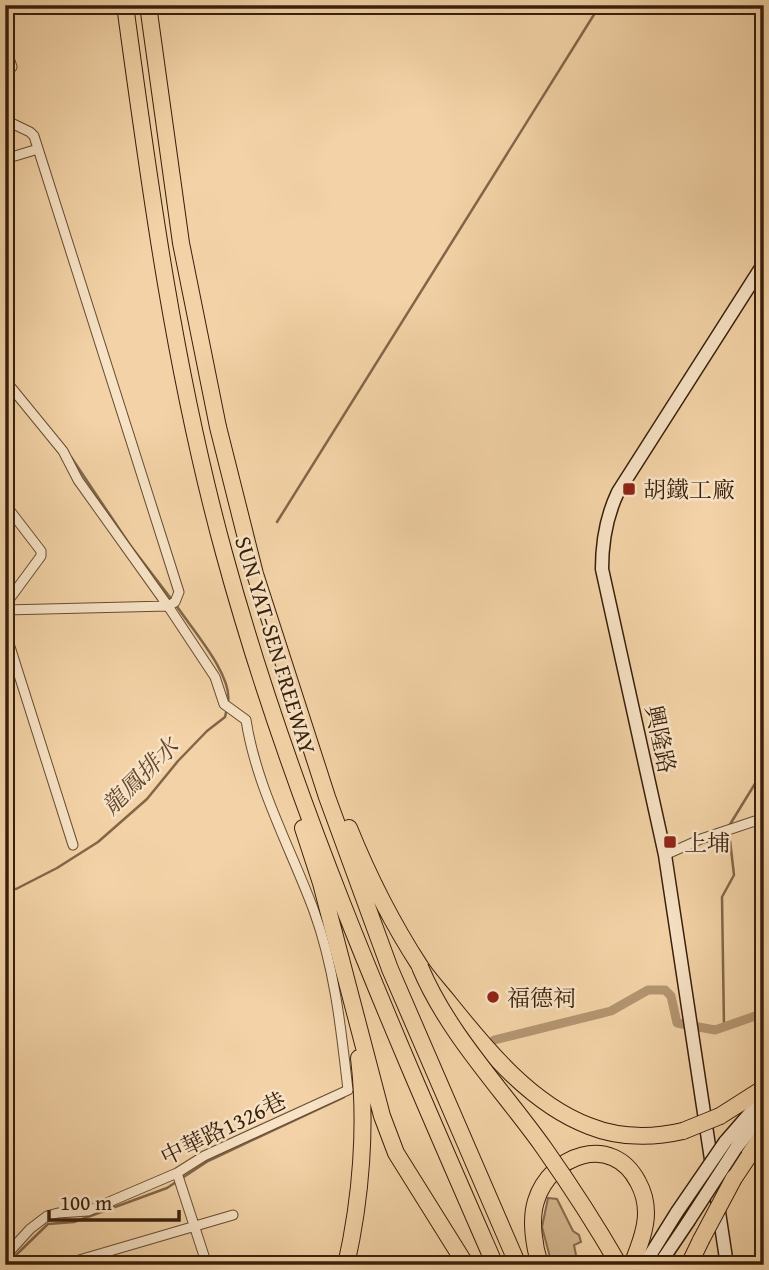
<svg xmlns="http://www.w3.org/2000/svg" width="769" height="1270" viewBox="0 0 769 1270" font-family="'Gentium Book Plus','Noto Serif TC',serif">
	<style>
		.green { fill: #d2b48c; stroke: #856a4c; stroke-width: 2 }
		.lines { fill: none; stroke-linecap: round; stroke-linejoin: round }
		.stream { stroke: #826648; stroke-width: 2.5 }
		.canal { stroke: #b39571; stroke-width: 9 }
		.street-casing { stroke: #664c32; stroke-width: 11 }
		.secondary-casing { stroke: #381f0b; stroke-width: 15 }
		.highway-casing { stroke: #381f0b; stroke-width: 18 }
		.street { stroke: #f7e2c5; stroke-width: 9 }
		.secondary { stroke: #f7e2c5; stroke-width: 12 }
		.highway { stroke: #f2d2a6; stroke-width: 16 }
		.secondary-bridge-casing { stroke: #381f0b; stroke-width: 15; stroke-linecap: butt }
		.highway-bridge-casing { stroke: #381f0b; stroke-width: 18; stroke-linecap: butt }
		.secondary-bridge { stroke: #f7e2c5; stroke-width: 12 }
		.highway-bridge { stroke: #f2d2a6; stroke-width: 16 }
		.poi-dot { fill: #8f2418; stroke: #f7e2c5; stroke-width: 2.5 }
		.labels { text-anchor: middle; dominant-baseline: central; stroke-width: 5; stroke-linejoin: round; paint-order: stroke }
		.poi-label { font-size: 23px; fill: #381f0b; stroke: #f7e2c5; text-anchor: start }
		.street-label { font-size: 23px; fill: #381f0b; stroke: #f7e2c5 }
		.water-label { font-size: 24px; font-style: italic; fill: #63482f; stroke: #f7e2c5 }
	</style>
	<rect width="100%" height="100%" fill="#f2d2a6"/>
	<filter id="stains"><feTurbulence type="fractalNoise" baseFrequency=".00286" numOctaves="4"/><feColorMatrix values="0 0 0 0 .2 0 0 0 0 .09 0 0 0 0 .02 0 0 0 .5 -.17"/></filter>
	<radialGradient id="worn" r=".72"><stop offset=".6" stop-color="#630" stop-opacity="0"/><stop offset="1" stop-color="#630" stop-opacity=".3"/></radialGradient>
	<!-- green -->
	<path class="green" d="M548,1198l9,1 16,32 6,4 2,7 -7,3 4,20h-26l-10,-38z"/>
	<g class="lines">
		<!-- stream -->
		<path class="stream" d="M71,457l59,88 42,55
			M277,522l323,-517
			M176,605c15,23 57,70 52,97
			M729,826l35,-57
			M5,889h11l41,-21 41,-26 49,-43 31,-38 29,-30 18,-14 2,-9
			M724,1027l-2,-130 12,-22 -5,-43
			M5,1261l11,-6 32,-31 26,-2 93,-34 41,-27 136,-64"/>
		<!-- canal -->
		<path class="canal" d="M494,1040l117,-29 37,-21h17l6,6 6,27 38,7 49,-17"/>
		<defs>
			<path id="street" d="M5,46l7,21 -7,2
				M5,120l25,12 4,4 145,456 -4,10 -7,4 -163,4
				M5,159l33,-10
				M5,380l58,71 15,29 90,126 47,71 9,27 22,16c10,66 45,129 68,191 21,58 27,118 34,179l-144,66 -27,17 -89,38 -30,2 -11,3 -17,13 -20,22 -5,1
				M5,511l6,1 30,39v5l-36,49
				M5,631l68,214
				M665,855l36,-16 63,-21
				M177,1173l30,92
				M62,1265l171,-50"/>
			<path id="secondary" d="M725,1142l39,-45
				M736,1148l28,-35
				M644,1265l33,-53
				M659,1265l29,-43
				M727,1265l-62,-410 -63,-286c0,-28 4,-52 16,-77l146,-229"/>
			<path id="highway" d="M125,5c25,184 50,369 99,548 67,247 169,478 271,712
				M148,5l33,238 37,184 37,147 72,223 63,172 128,296
				M303,828l18,55 61,233 14,37 70,112
				M349,828c19,47 43,95 71,138 8,13 20,25 30,38 37,46 81,100 139,122 30,12 64,12 94,5
				M720,1116l44,-28
				M734,1178l30,-45
				M346,1265c15,-66 21,-140 13,-207
				M407,1265h2
				M540,1265c-6,-19 -10,-45 -4,-64 14,-46 76,-69 102,-19 5,9 8,20 8,31 0,17 -8,36 -14,52
				M689,1265l12,-25"/>
		</defs>
		<!-- street casing -->
		<use href="#street" class="street-casing"/>
		<!-- secondary casing -->
		<use href="#secondary" class="secondary-casing"/>
		<!-- highway casing -->
		<use href="#highway" class="highway-casing"/>
		<!-- street -->
		<use href="#street" class="street"/>
		<!-- secondary -->
		<use href="#secondary" class="secondary"/>
		<!-- highway -->
		<use href="#highway" class="highway"/>
		<defs>
			<path id="secondary-bridge" d="M677,1212l48,-70
				M688,1222l48,-74"/>
			<path id="highway-bridge" d="M420,967c28,67 82,122 124,181 26,37 52,77 75,117
				M683,1131l37,-15
				M701,1240l33,-62"/>
		</defs>
		<!-- secondary-bridge casing -->
		<use href="#secondary-bridge" class="secondary-bridge-casing"/>
		<!-- highway-bridge casing -->
		<use href="#highway-bridge" class="highway-bridge-casing"/>
		<!-- secondary-bridge -->
		<use href="#secondary-bridge" class="secondary-bridge"/>
		<!-- highway-bridge -->
		<use href="#highway-bridge" class="highway-bridge"/>
	</g>
	<!-- markers -->
	<g class="poi-dot">
		<rect x="622" y="482" width="14" height="14" rx="3.5"/>
		<rect x="663" y="835" width="14" height="14" rx="3.5"/>
		<circle cx="493" cy="997" r="7"/>
	</g>
	<g class="labels">
		<!-- poi labels -->
		<g class="poi-label">
			<text x="643" y="489">胡鐵工廠</text>
			<text x="684" y="842">上埔</text>
			<text x="507" y="997">福德祠</text>
		</g>
		<!-- street labels -->
		<g class="street-label">
			<text transform="translate(276 645) rotate(73)">SUN YAT-SEN FREEWAY</text>
			<text transform="translate(661 739) rotate(78)">興隆路</text>
			<text transform="translate(223 1128) rotate(-26)">中華路1326巷</text>
		</g>
		<!-- water labels -->
		<g class="water-label">
			<text transform="translate(140 776) rotate(-45)">龍鳳排水</text>
		</g>
	</g>
	<!-- margin -->
	<rect width="769" height="1270" fill="none" stroke="#f2d2a6" stroke-width="28"/>
	<rect x="7" y="7" width="755" height="1256" fill="none" stroke="#381f0b" stroke-width="3.5"/>
	<rect x="14" y="14" width="741" height="1242" fill="none" stroke="#381f0b" stroke-width="2"/>
	<!-- scale -->
	<path d="M49 1210v10h130v-10" fill="none" stroke="#381f0b" stroke-width="3.5"/>
	<text x="60" y="1210" font-size="21" fill="#381f0b" stroke="#f7e2c5" stroke-width="5" paint-order="stroke">100 m</text>
	<rect width="100%" height="100%" filter="url(#stains)"/>
	<rect width="100%" height="100%" fill="url(#worn)"/>
</svg>
